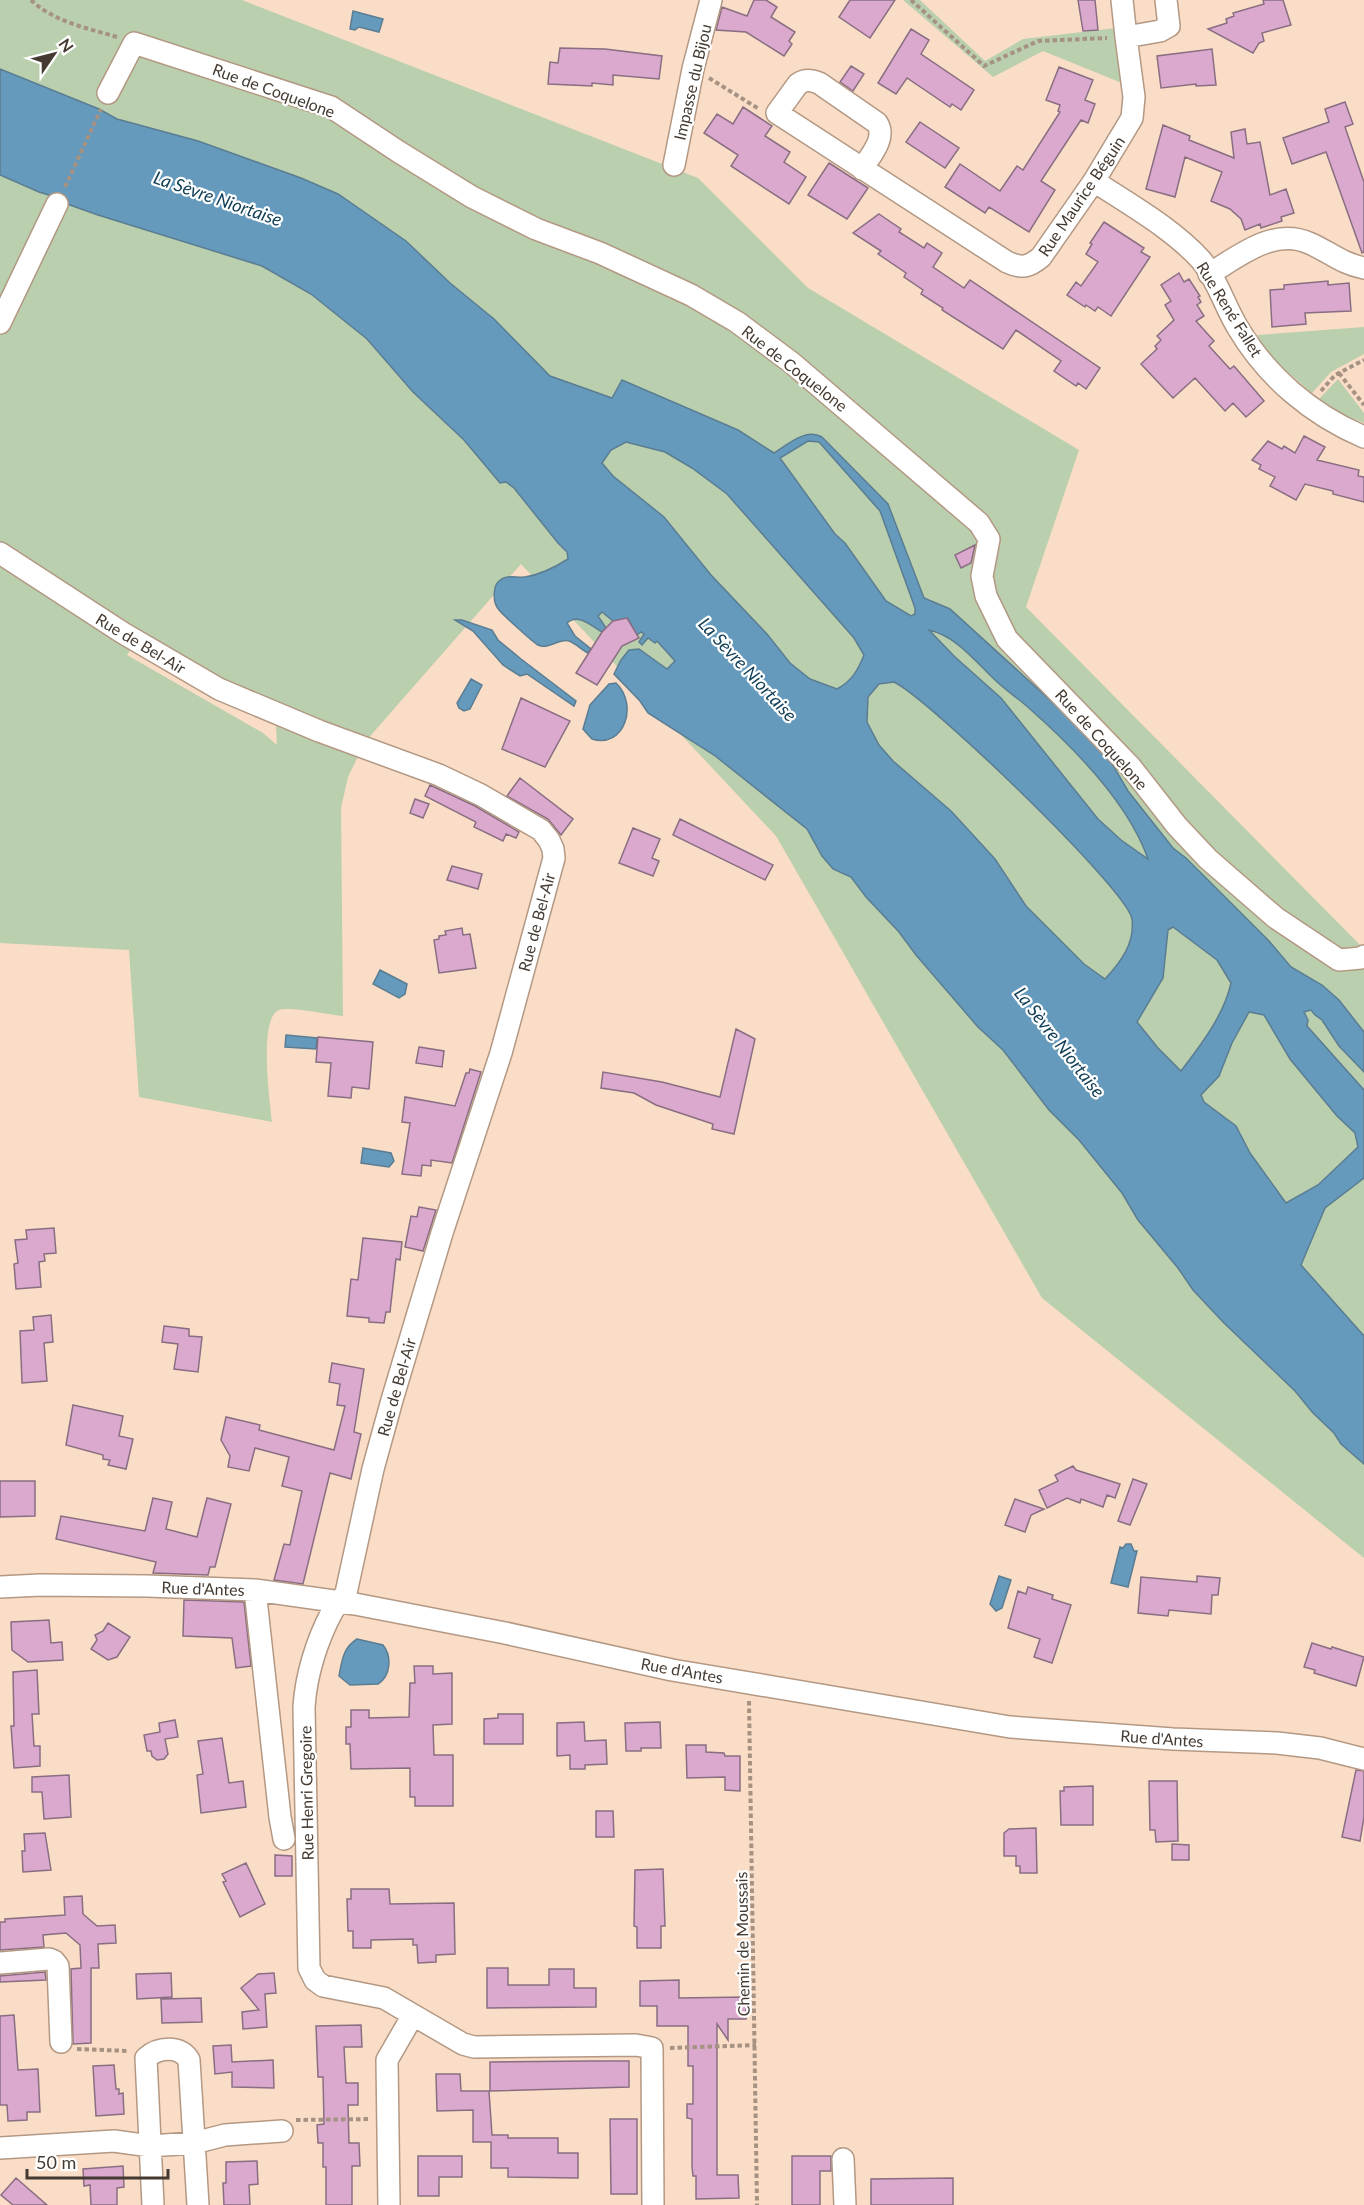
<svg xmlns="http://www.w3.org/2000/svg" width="1364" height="2205" viewBox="0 0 1364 2205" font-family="Lato,sans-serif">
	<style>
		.green { fill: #bacfae; fill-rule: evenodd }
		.water { fill: #659abc; stroke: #5b7d92; stroke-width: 1.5; fill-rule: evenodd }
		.building { fill: #daa9cd; stroke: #896e82; stroke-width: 1.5 }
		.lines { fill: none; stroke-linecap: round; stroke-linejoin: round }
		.minor-casing { stroke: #b39883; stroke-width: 24 }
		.path { stroke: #a69282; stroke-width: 4; stroke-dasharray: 4.5 3; stroke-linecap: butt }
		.minor { stroke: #fff; stroke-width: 21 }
		.labels { text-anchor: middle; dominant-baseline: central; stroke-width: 4.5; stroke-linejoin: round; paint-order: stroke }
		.street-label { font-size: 16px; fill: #453a31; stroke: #fff }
		.water-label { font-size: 18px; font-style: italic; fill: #144058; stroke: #fff }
	</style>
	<rect width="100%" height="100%" fill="#faddc7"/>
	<!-- green -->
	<path class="green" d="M0,0h242l456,178 110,110 271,162 -53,157 338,342v609l-322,-260 -266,-462 -255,-272 -156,178 -17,35 -7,31 2,208c-13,-1 -53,-10 -64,-6 -21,8 -9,93 -7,112l-133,-25 -10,-147 -129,-7zM140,635l58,31 91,44 -13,17 1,18 -14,-12 -136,-78z
		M903,0h17l65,61 38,-22 93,-11 6,55 -79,-32 -50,26z
		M1364,327v27l-33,18 -19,21 -42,-36 -13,-22z
		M1338,379l26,34v10l-20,-8 -25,-16z"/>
	<!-- water -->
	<path class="water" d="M353,11l30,8 -4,13 -20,-5 -4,3 -5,-1z
		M0,69l99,40 18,10 81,22 103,37 37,16 68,47 44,42 44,36 56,57 62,22 10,-18 116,50 36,23c14,-9 32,-25 48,-16l66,67 36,94 26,11 122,111 35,35 21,36 45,57 13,10 83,83 22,26 31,18 17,15 25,32v40l-25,-26 -17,-26 -7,-5 -4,-5 -7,2 4,8 -1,6 57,64v88l-39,30 -24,57 63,71v128l-23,-20 -7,-11 -21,-20 -18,-22 -71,-68 -31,-33 -15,-22 -40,-48 -16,-27 -43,-53 -30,-30 -46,-60 -25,-23 -62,-72 -17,-23 -33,-35 -15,-20 -18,-8 -11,-13 -15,-27 -93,-74 -66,-42 -8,-12 -26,-27 7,-14 8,-10 10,-1 28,20 8,-8 -18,-20 -2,2 -7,-5 -6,7 -3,-3 5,-8 -3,-2 -4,3 -9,-16 -15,2 -11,-9 -4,4 8,12 -4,4c-11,-6 -23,-19 -35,-9l8,13 16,13 -3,4c-6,-3 -13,-10 -19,-12 -10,-3 -20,9 -31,4 -4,-2 -40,-34 -41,-38 -4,-6 -4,-21 2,-26 7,-7 18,-3 26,-4 14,-2 32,-11 43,-18l-1,-7 -9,-9 -44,-55 -8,-6 -6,1 -36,-43 -51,-48 -46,-53 -56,-45 -49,-28 -164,-51 -28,-10 -8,-6 -23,-7 -39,-17zM808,441l11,1 61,69 35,97v6l-4,2 -25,-15 -41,-58 -10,-9 -55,-76zM626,442l39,10 27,16 35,26 127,144 10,17c-6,15 -12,26 -27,34l-27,-10 -20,-16 -23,-29 -56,-59 -47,-58 -51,-41 -11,-13 9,-13zM929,630c27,6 46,31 65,49 11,11 24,19 36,30 43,38 99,95 118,150l-27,-19 -23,-21 -97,-121 -46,-41zM894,682c34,16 233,207 238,237 3,24 -11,43 -27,60l-21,-15 -58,-58 -31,-47 -44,-48 -58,-50 -14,-16 -12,-23 1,-25 11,-13zM1173,927l44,33 14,23c-7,32 -30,62 -50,88l-23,-23 -21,-26 26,-44 5,-48zM1249,1012l15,3 26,44 47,57 18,17 3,14 -40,38 -32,18 -36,-50 -14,-27 -32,-24 -3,-7 18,-19 13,-33z
		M455,620h7l30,10 6,10 23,19 55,42 -2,5 -47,-32 -7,2 -17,-11 -30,-34z
		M471,679l11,6 -12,24 -6,2 -5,-3 -2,-5z
		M616,683c23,22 8,66 -24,56l-9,-10 7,-24 19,-21z
		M380,970l27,14 -2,10 -6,4 -26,-14z
		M286,1035l31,3 -1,11 -31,-2z
		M363,1148l28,5 3,8 -5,6 -28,-4z
		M1126,1544h5l3,7h3l-9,36 -17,-4 9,-36 3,1z
		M999,1576l12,4 -9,28 -6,3 -6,-7z
		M357,1639l26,6c9,11 8,31 -5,39l-28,1 -11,-9c3,-16 4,-28 18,-37z"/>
	<!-- building -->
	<path class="building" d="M754,0h12l11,7 -6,10 24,15 -6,9 3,3 -8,12 -38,-24 -30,-2 6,-23 25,9z
		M850,0h45l-25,38 -31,-21z
		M1078,0h17l3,30 -15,1z
		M1263,0h20l8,25 -29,8 2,8 -5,2 -6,10 -45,-24 19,-6 -1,-4 8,-3 -1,-3 31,-9z
		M911,29l18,11 -8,14 53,36 -13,20 -9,-6 -2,3 -43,-29 -11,16 -18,-11z
		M560,48l45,1 57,7 -3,23 -46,-4v10l-21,-2v3l-44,-2 2,-22 8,1z
		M1212,49l4,36 -20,1v-2l-35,4 -4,-32z
		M851,66l13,8 -11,17 -13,-9z
		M1059,67l34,13 -8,20 10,4 -7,19 -7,-3 -40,61 14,9 -26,42 -40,-25 -4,6 -40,-26 15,-23 40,27 17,-25 6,4 37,-58 -2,-1 2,-6 -14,-5z
		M1345,102l8,22 -8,3 19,55v70l-2,1 -36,-101 -34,12 -9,-26 46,-16 -4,-13z
		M743,107l29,19 -7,10 25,16 -6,10 22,15 -17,27 -58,-38 7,-11 -34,-22 13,-19 16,10z
		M920,122l39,26 -14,20 -39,-26z
		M1163,125l27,11 -1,4 45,18 -3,-26 14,-3 2,15 13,-2 10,53 16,-6 8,24 -13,4 1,4 -21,7 -1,-4 -15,6 -4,-11 -11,-10 -19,-8 11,-29 -37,-15 -10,40 -29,-8z
		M829,163l39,25 -21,31 -39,-24z
		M879,214l22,15 -2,3 25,16 3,-5 15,10 -9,14 31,21 6,-8 130,88 -14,21 -8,-6 -2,3 -22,-15 7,-10 -45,-31 -13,19 -61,-39 1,-2 -22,-14 2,-4 -19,-13 2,-4 -28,-19 3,-3 -28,-18z
		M1104,222l40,26 -3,4 9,5 -39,59 -13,-9 -3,4 -9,-6 -1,2 -18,-12 9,-13 5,4 17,-24 -12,-8 6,-10 -2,-1z
		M1179,273l5,9 5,-3 11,17 -2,1 3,5 -4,3 7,11 -8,5 18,20 -5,5 21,23 4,-3 30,35 -18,16 -13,-14 -8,8 -30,-33 -22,20 -32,-34 16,-15 -2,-3 6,-6 -4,-4 17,-16 -9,-15 6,-4 -10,-16z
		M1328,281v4l21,-2 2,28 -46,2 1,11 -34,3 -2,-37 14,-1v-4z
		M1304,436l21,11 -8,13 42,10 -1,6 6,1v25l-31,-8v-3l-28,-7 -9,16 -26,-14 5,-9 -16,-8 2,-4 -9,-5 16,-19 14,8 2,-3 11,7z
		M975,545l-4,18 -10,5 -6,-13z
		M627,618l12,20 -17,8 -25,39 -21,-12 26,-41 11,-11z
		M521,698l49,23 -25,46 -43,-18z
		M520,778l53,41 -12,16 -13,-16 -41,-23z
		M430,785l45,21 44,26 -3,6 -10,-4 -3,7 -29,-14 2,-5 -51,-26z
		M415,799l14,5 -6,14 -13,-5z
		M680,819l93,46 -8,15 -92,-45z
		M633,828l27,11 -8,19 7,3 -6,15 -34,-13z
		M452,866l30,8 -4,15 -31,-9z
		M462,928l1,7 7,-1 6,34 -37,5 -5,-33 5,-1v-3l7,-1 -1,-4z
		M736,1029l19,10 -21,95 -22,-5 1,-5 -57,-19 -22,-12 -33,-5 2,-16 59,10 58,15z
		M318,1037l55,5 -4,47 -17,-2 -1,11 -23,-2 3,-33 -15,-1z
		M419,1047l25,4 -2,16 -26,-4z
		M470,1069l11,3 -29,91 -21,-3v6l-9,-1 -1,11 -19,-2 8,-51 -8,-1 3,-25 50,9 11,-33h3z
		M419,1207l17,3 -13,41 -18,-4 6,-31 6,1z
		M54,1228l2,25 -12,1 1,7 -6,1 2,25 -25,2 -2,-25 4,-1 -3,-23 12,-1 -1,-9z
		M363,1238l39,4 -2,18 -4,-1 -6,53h-4l-2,11 -15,-1v-4l-22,-2 4,-37 7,1z
		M51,1315l2,27 -9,1 3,38 -25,2 -2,-52 14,-1 -1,-13z
		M164,1326l25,3v7l13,1 -4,35 -24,-3 4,-25 -16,-2z
		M332,1363l32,6 -10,63 7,2 -10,45 -21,-6 -27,111 -29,-4 10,-36 6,1 12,-54 -20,-5 7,-29 -34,-9 -6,23 -21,-4 2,-11 -9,-16 5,-23 34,8 -1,5 75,20 11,-44 -8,-1 3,-21 -11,-2z
		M73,1405l50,11 -4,20 14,3 -7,30 -18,-4 2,-5 -7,-1v-4l-37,-10z
		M1073,1466l3,4 44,14 -5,14 -8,-3 -4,12 -22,-8 -1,4 -13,-5 -20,10 -8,-18 19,-9 -3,-6z
		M1133,1479l14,5 -17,41 -12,-4z
		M0,1481h35v35l-35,1z
		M153,1498l19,4 -6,27 31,8 10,-39 24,6 -16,63h-5l-2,8 -55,-2 3,-11 -100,-23 5,-23 84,15z
		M1015,1499l29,10 -13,6 -6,17 -20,-7z
		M1197,1576l23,2 -2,17h-6l-1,19 -42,-4 -1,6 -30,-3 3,-36 56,5z
		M1028,1587l25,8 -1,4 19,6 -19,58 -18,-6 6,-18 -32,-11 10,-37 8,3z
		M184,1600l60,2 7,64 -15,2 -4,-30 -49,-2z
		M49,1620l2,23 11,-1 1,18 -35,2 -16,-12 -1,-28z
		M108,1623l22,14 -13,20 -9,3 -17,-11 6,-9 -2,-5 8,-4z
		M1312,1643l19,6 1,-2 32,10 -8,29 -42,-13 1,-3 -11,-3z
		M414,1666h19v8l19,-1v51l-19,1 1,30h19v51h-38v-9h-5v-29l-59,1 -1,-25h-4v-17h5v-17h18v8l40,-1 1,-34h5z
		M37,1670l2,44h-7l2,32h6v20l-26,2 -3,-42h3l-1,-54z
		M498,1714h25v30h-39v-25l14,-1z
		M175,1720l3,17 -13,2 3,15 -4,5 -7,1 -5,-4 -1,-5h-4l-3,-16 16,-3 -1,-9z
		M584,1722l1,19 21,-1 1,24 -22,1v4h-15v-14l-13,1v-33z
		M660,1722l1,26h-20v3h-15l-1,-28z
		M222,1738l7,45 14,-2 3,26 -45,6 -4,-38 6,-1 -5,-33z
		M686,1745h20v7l18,1 1,3h15v35l-15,-1v-13l-38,1z
		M1356,1770l8,1v46l-4,24 -18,-4z
		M69,1775l2,42 -27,2 -2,-27h-10v-15z
		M1149,1781h28l1,60 -22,1 -1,-12h-5z
		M1093,1786v39h-32l-1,-34h4v-4z
		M596,1811h17l1,26h-18z
		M1036,1828l1,45h-17v-7h-4v-10h-12v-23l5,-4z
		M45,1833l6,37 -28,2 -1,-21h3l-1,-17z
		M1172,1844l17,1v15h-17z
		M275,1855l17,1v20h-17z
		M246,1863l19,41 -25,13 -17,-35 3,-1 -4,-7z
		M663,1869l2,57h-4v22h-24v-21l-3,-1 1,-56z
		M351,1889h38l1,15 64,-1 1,51 -19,1v7l-18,1 -1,-18h-4v-6l-42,1v8h-18v-17h-5l-1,-32h4z
		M82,1896l1,18 14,12 18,-1 1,18 -18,1 1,24h-8v75l-18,1 -2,-75 10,-1 -1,-23 -14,-12 -23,2 1,12 -44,3v-28h5v-3l60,-4 -1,-18z
		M487,1968h21v17h41v-16h25v19h22v19l-109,1z
		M45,1972l1,8 -46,2v-6z
		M171,1973l1,24 -35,2 -1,-25z
		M274,1973l2,20 -11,1 2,33 -24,2 -1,-17 17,-2 -18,-22 17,-14z
		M679,1980v18l67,-1v22h-18v21l-11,-16v151h21l1,23 -43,1v-23h-3l-1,-9v-48l-5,-1v-14h6v-38h-5v-40h-31v-20h-17v-25z
		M201,1998l1,24 -40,1 -1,-24z
		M14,2015l4,55 20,-1 2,43h-13v8l-19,1 -1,-16h-7v-89z
		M361,2025l1,22h-18l2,36h12v22h-10l1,38h10l1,23h-8v39h-26v-38h-3v-24h-5l-1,-18 7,-1 -1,-47h-5l-2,-51z
		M231,2045l1,17 41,-2 1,28 -42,-1v-15l-17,2 -2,-28z
		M593,2061h36v26l-139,4v-29z
		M114,2065l2,24h3v5l4,-1 1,21 -28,2 -3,-50z
		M436,2074h24l1,17h28l3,44h16v3h50v15h20v25l-70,-1v-9h-17v-26h-18v-32l-36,1z
		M610,2119h27v75h-26z
		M418,2156h44v21h-23v19h-21z
		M792,2156h39v15h-11v34h-28z
		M257,2161l1,23 -9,1 1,20h-26l-1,-22h3v-21z
		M123,2166l1,21 -7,1v17h-26l-1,-20 -6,1 -1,-17z
		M16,2178l31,27h-34l-12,-10z
		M953,2178v27h-82v-26z"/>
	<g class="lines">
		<defs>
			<path id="minor" d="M1122,0l4,37 34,-6 9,-5 -3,-26
				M108,93l26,-50 197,64 68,45 73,45 64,32 64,24 91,42 46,27 55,41 187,160 10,16 -7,37 4,20 21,43 123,127 47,60 31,33 68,59 63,42 22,-2 3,-2
				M674,165l19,-96 18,-69
				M862,169c8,-13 25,-31 15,-46l-58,-40c-8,-3 -14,-4 -21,1l-21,29 230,149c15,7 22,5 34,-5l53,-76 38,-63 2,-21 -8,-60
				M1094,181c36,24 78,47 107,79 16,19 24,47 37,68 29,49 74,87 126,109
				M1209,274c29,-17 64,-47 100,-31 21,9 31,20 55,25
				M0,323l57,-119
				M0,553l123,80 96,56 100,42 120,44 42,20 60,35 8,10 4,9 1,9 -53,195 -59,180 -50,167 -19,69 -27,124c-4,7 -10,12 -14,19 -15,28 -26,63 -28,95l5,261 6,12 8,6 61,12 79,46 11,3 162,-2 16,3 1,157
				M0,1587l40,-2 107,1 108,4 100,14 150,29 167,37 338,57 163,12 104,4 43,5 44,11
				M255,1590l25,227 4,22
				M0,1963l49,-4 5,2 4,5 3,76
				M0,2148l114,-7 36,5 44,-3 31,-8 57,-4
				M843,2159l2,46
				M153,2205l-7,-147c12,-11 34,-13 43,2l9,145
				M389,2205l-2,-145 26,-45"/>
		</defs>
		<!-- minor casing -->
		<use href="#minor" class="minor-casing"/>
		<!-- path -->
		<path class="path" d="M31,0c23,22 56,28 86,37
			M911,0l73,66 54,-25 69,-3
			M709,78l50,31
			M65,187l36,-78
			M1339,373l25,32
			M1321,391l14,-16 29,-15
			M749,1701l8,504
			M670,2048l86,-3
			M77,2049l52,2
			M296,2120l74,-1"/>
		<!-- minor -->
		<use href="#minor" class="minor"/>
	</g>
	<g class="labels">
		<!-- street labels -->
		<g class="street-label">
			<text transform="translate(692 82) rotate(-77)">Impasse du Bijou</text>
			<text transform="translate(274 90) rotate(20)">Rue de Coquelone</text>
			<text transform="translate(1081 196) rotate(-56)">Rue Maurice Béguin</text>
			<text transform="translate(1230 309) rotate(58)">Rue René Fallet</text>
			<text transform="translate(795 368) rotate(38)">Rue de Coquelone</text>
			<text transform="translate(141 643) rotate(31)">Rue de Bel-Air</text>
			<text transform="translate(1102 739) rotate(48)">Rue de Coquelone</text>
			<text transform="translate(536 922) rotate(-75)">Rue de Bel-Air</text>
			<text transform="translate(396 1387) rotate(-74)">Rue de Bel-Air</text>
			<text transform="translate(203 1588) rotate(2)">Rue d'Antes</text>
			<text transform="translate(682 1670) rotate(10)">Rue d'Antes</text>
			<text transform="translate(1162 1738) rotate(4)">Rue d'Antes</text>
			<text transform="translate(306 1793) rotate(-91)">Rue Henri Gregoire</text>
			<text transform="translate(742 1944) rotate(-91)">Chemin de Moussais</text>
		</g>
		<!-- water labels -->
		<g class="water-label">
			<text transform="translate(218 198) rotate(19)">La Sèvre Niortaise</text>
			<text transform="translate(748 669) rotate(47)">La Sèvre Niortaise</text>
			<text transform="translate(1060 1042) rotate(52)">La Sèvre Niortaise</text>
		</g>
	</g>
	<!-- north arrow -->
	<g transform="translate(54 54) rotate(55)" stroke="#ffffff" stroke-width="4.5" paint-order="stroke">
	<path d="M0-4.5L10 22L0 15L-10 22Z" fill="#453a31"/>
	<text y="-9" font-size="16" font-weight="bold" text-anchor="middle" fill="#453a31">N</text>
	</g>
	<!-- scale -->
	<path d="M27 2169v9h141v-9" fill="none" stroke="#453a31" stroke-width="3"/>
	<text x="36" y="2169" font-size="18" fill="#453a31" stroke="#ffffff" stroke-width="4.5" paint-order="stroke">50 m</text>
</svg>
